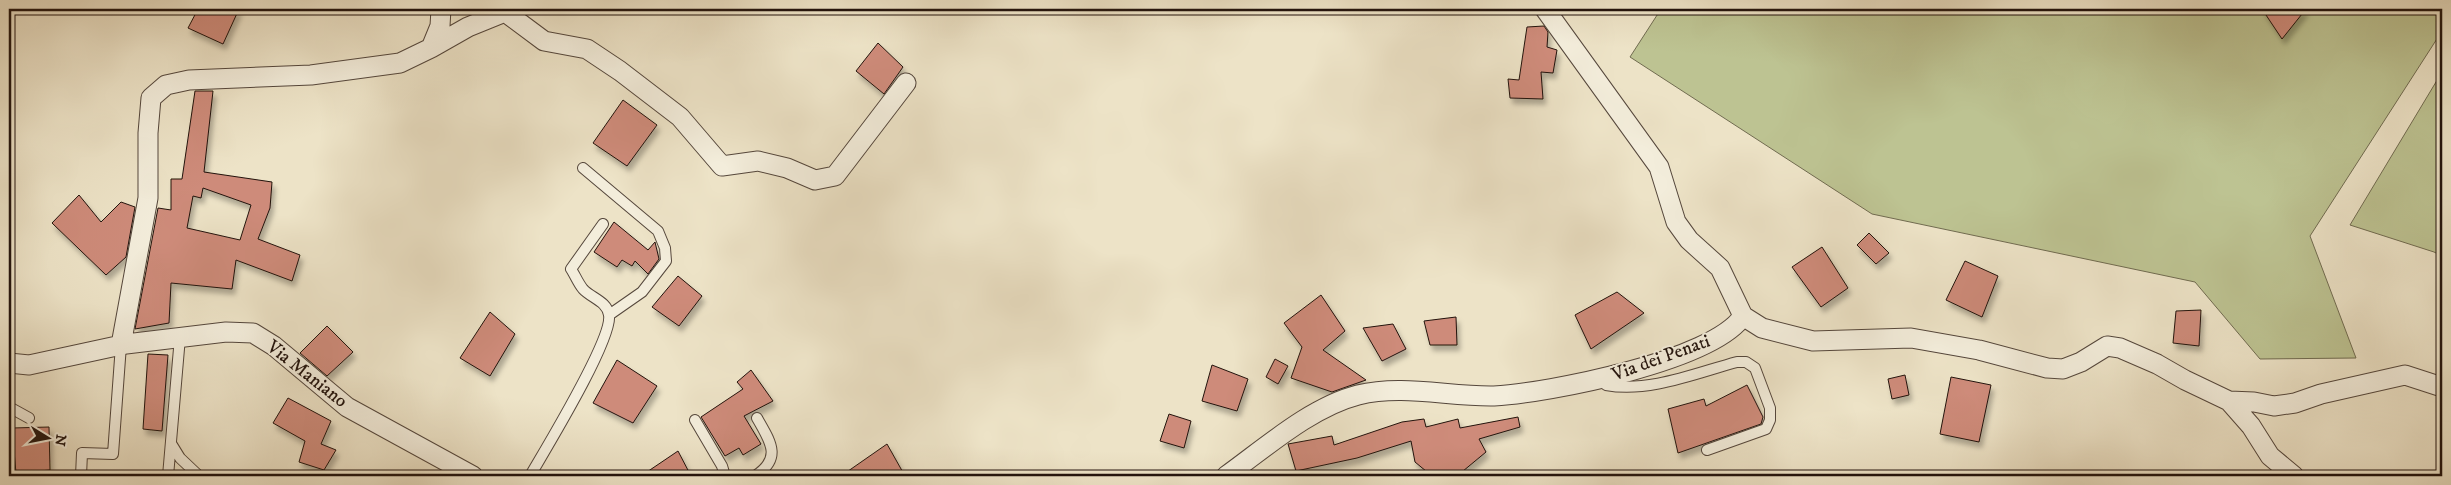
<svg xmlns="http://www.w3.org/2000/svg" width="2451" height="485" viewBox="0 0 2451 485" font-family="'IM FELL DW Pica',serif">
	<style>
		.green { fill: #bdc392; stroke: #706b50 }
		.building { fill: #ce8b7a; stroke: #22130d; fill-rule: evenodd; filter: url(#shadow) }
		.lines { fill: none; stroke-linecap: round; stroke-linejoin: round }
		.service-casing { stroke: #55473c; stroke-width: 12 }
		.minor-casing { stroke: #55473c; stroke-width: 21 }
		.service { stroke: #f3eddb; stroke-width: 10 }
		.minor { stroke: #f3eddb; stroke-width: 19 }
		.labels { text-anchor: middle; dominant-baseline: central; stroke-width: 4; stroke-linejoin: round; paint-order: stroke }
		.street-label { font-size: 19px; fill: #22130d; stroke: #f3eddb }
	</style>
	<defs>
		<filter id="shadow"><feDropShadow dx="3" dy="5.5" stdDeviation="2.5" flood-color="#0004"/></filter>
	</defs>
	<rect width="100%" height="100%" fill="#ede3c7"/>
	<filter id="stains"><feTurbulence type="fractalNoise" baseFrequency=".004" numOctaves="4"/><feColorMatrix values="0 0 0 0 .2 0 0 0 0 .09 0 0 0 0 .02 0 0 0 .5 -.17"/></filter>
	<radialGradient id="worn" r=".72"><stop offset=".6" stop-color="#630" stop-opacity="0"/><stop offset="1" stop-color="#630" stop-opacity=".3"/></radialGradient>
	<!-- green -->
	<path class="green" d="M1661,9h779l2,22 -132,205 46,122 -96,1 -65,-77 -323,-68 -242,-157z
		M2442,72v184l-8,-4 -84,-27z"/>
	<!-- building -->
	<path class="building" d="M198,9h41l-16,35 -35,-16z
		M2262,9h44l-24,30z
		M1544,26l4,6 -1,15 10,3 -4,23 -12,-1 2,27 -33,-1 -2,-19 11,1 8,-53z
		M878,43l25,24 -19,27 -28,-23z
		M195,91h18l-9,81 68,10 -2,26 -12,31 42,16 -8,26 -56,-21 -4,29 -61,-6 -2,40 -34,6 23,-121 13,2v-31h11zM203,188l48,17 -11,35 -53,-12 6,-32 8,2z
		M623,100l34,25 -30,41 -34,-23z
		M79,195l22,27 20,-20 14,5 -9,50 -20,18 -54,-52z
		M614,222l34,28 7,-8 4,17 -11,15 -13,-13 -3,5 -10,-6 -5,7 -23,-15z
		M1869,233l20,20 -13,11 -19,-19z
		M1822,247l26,41 -27,19 -29,-40z
		M1965,261l33,15 -16,41 -36,-17z
		M678,276l24,20 -23,30 -27,-19z
		M1617,292l27,21 -53,36 -16,-34z
		M1321,295l24,36 -22,19 43,30 -34,12 -41,-14 11,-31 -18,-24z
		M2201,310l-2,36 -26,-3 3,-32z
		M490,312l25,22 -25,42 -30,-18z
		M1456,317l1,28h-27l-6,-24z
		M1393,324l13,25 -24,12 -19,-33z
		M327,326l26,26 -26,24 -27,-23z
		M148,354l20,1 -6,76 -19,-2z
		M1275,359l13,7 -10,18 -12,-7z
		M617,360l40,26 -24,37 -40,-20z
		M1212,365l36,14 -11,32 -35,-10z
		M751,370l22,31 -29,15 17,28 -18,11 -4,-7 -14,8 -24,-39 42,-28 -6,-7z
		M1905,375l4,20 -17,4 -4,-20z
		M1951,377l40,8 -12,57 -39,-8z
		M1747,385l16,32 -2,7 -83,29 -10,-44 36,-10 2,7z
		M288,398l43,23 -10,23 15,6 -12,20 -25,-8 6,-21 -32,-18z
		M1169,414l22,7 -7,27 -24,-7z
		M1518,417l2,10 -41,12 7,13 -29,24h-25l-17,-14 -4,-21 -54,17 -61,13 -8,-27 44,-8 2,9 68,-23 22,-3 2,8 32,-8 2,9z
		M49,427l1,43 -34,3 -4,-45z
		M887,444l18,32h-64z
		M678,451l13,25h-50z"/>
	<g class="lines">
		<defs>
			<path id="service" d="M583,168l75,63 7,17 1,13 -24,31 -33,23
				M1601,379l5,6c43,8 90,-12 131,-23h9l9,6 15,40v12l-4,9 -59,21
				M9,407l20,11
				M695,420l27,46 3,10
				M172,445l8,13 19,18
				M81,476l1,-23 31,1 8,-109
				M168,476l12,-139
				M530,476c15,-26 83,-137 79,-161 -2,-14 -18,-17 -26,-26 -5,-6 -8,-14 -12,-20l32,-45
				M755,476c28,-18 15,-35 2,-58"/>
			<path id="minor" d="M514,9l-9,3 39,29 43,8 33,22 60,46 42,49 36,-5 29,7 28,12 20,-4 71,-93
				M431,48l37,-21 37,-15
				M1743,316l19,12 51,13 98,-3 68,12 68,18 16,1 18,-7 26,-16 13,2 37,16 28,16 44,21 25,1 20,4 21,-3 26,-9 84,-19 37,12
				M121,345l27,-147v-65l3,-35 15,-13 23,-5 122,-5 89,-12 31,-15 9,-22 1,-17
				M9,363l20,2 97,-21 100,-12 27,1 21,13 73,61 126,69
				M2229,401l22,25 19,30 24,20
				M1226,476c39,-28 85,-69 132,-81 45,-11 91,2 136,1 54,-3 219,-35 249,-80l-23,-48 -31,-28 -13,-18 -17,-55 -114,-158"/>
		</defs>
		<!-- service casing -->
		<use href="#service" class="service-casing"/>
		<!-- minor casing -->
		<use href="#minor" class="minor-casing"/>
		<!-- service -->
		<use href="#service" class="service"/>
		<!-- minor -->
		<use href="#minor" class="minor"/>
	</g>
	<g class="labels">
		<!-- street labels -->
		<g class="street-label">
			<text transform="translate(1661 358) rotate(-20)">Via dei Penati</text>
			<text transform="translate(307 374) rotate(38)">Via Maniano</text>
		</g>
	</g>
	<!-- margin -->
	<rect width="2451" height="485" fill="none" stroke="#ede3c7" stroke-width="30"/>
	<rect x="10" y="10" width="2431" height="465" fill="none" stroke="#22130d" stroke-width="2.5"/>
	<rect x="15" y="15" width="2421" height="455" fill="none" stroke="#22130d"/>
	<!-- north arrow -->
	<g transform="translate(48 438) rotate(100)" stroke="#f3eddb" stroke-width="4" paint-order="stroke">
	<path d="M0-4L9 19L0 12L-9 19Z" fill="#22130d"/>
	<text y="-8" font-size="14" font-weight="bold" text-anchor="middle" fill="#22130d">N</text>
	</g>
	<rect width="100%" height="100%" filter="url(#stains)"/>
	<rect width="100%" height="100%" fill="url(#worn)"/>
</svg>
